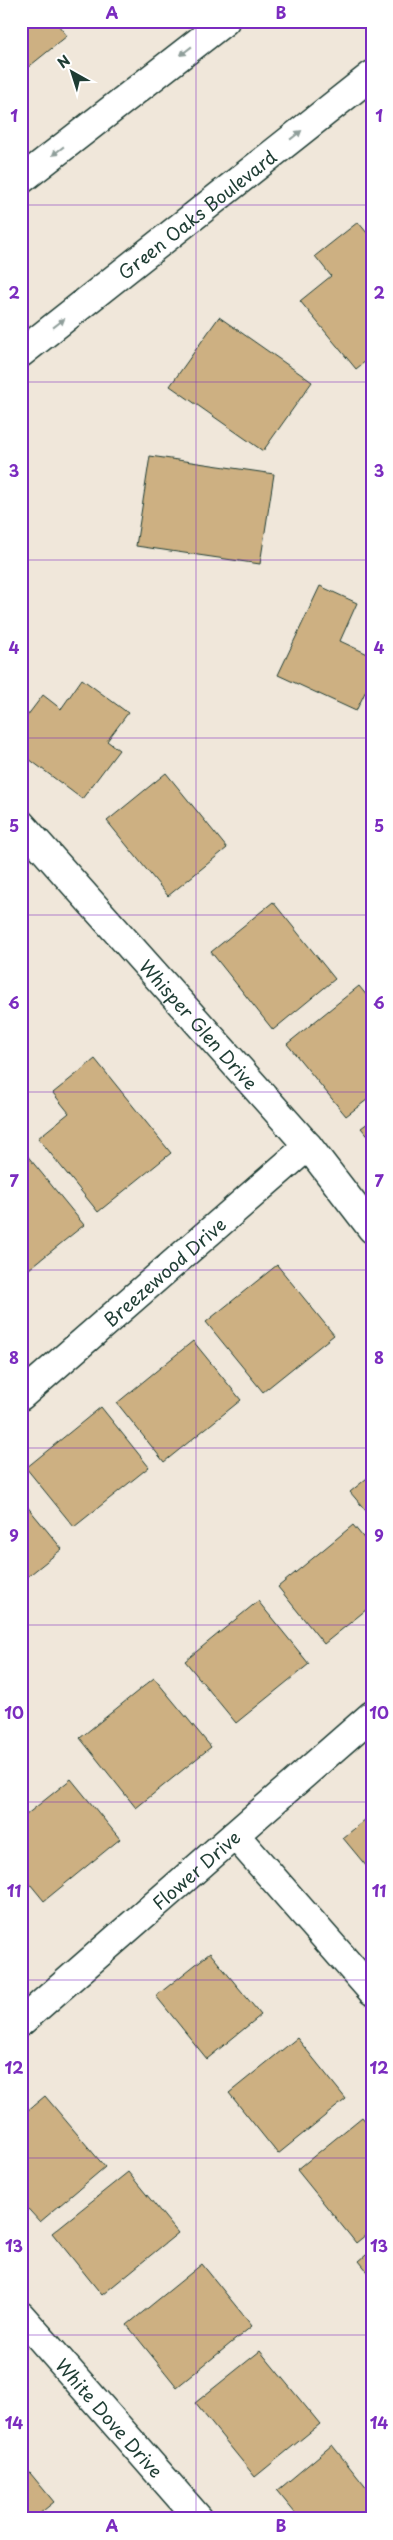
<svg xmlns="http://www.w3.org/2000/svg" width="393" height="2540" viewBox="0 0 393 2540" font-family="'Playpen Sans',sans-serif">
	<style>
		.building { fill: #cdb082; stroke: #1f3d34 }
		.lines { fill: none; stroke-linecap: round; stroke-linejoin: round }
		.minor-casing { stroke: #1f3d34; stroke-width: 31 }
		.major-casing { stroke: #1f3d34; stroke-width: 31 }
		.minor { stroke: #fff; stroke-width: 28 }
		.major { stroke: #fff; stroke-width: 28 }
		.oneway { fill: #8f9e9a }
		.grid { fill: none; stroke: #7b2cbf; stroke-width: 1; stroke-opacity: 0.55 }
		.labels { text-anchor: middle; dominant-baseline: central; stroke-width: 4; stroke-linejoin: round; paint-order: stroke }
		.street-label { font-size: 18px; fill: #1f3d34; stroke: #fff }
		.neatline { fill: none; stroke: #7b2cbf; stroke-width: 2 }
		.grid-label { font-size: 16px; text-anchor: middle; font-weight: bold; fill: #7b2cbf }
	</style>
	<rect width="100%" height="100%" fill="#f0e7da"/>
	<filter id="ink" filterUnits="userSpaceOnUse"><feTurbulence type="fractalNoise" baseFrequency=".02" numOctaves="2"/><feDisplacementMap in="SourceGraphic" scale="10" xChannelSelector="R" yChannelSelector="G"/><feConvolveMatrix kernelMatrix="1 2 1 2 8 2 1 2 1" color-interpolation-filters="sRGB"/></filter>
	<g filter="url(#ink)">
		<!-- building -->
		<path class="building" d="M21,21h34l12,15 -46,37z
			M358,222l14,17v117l-16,13 -56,-68 31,-25 -16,-20z
			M219,317l93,65 -49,69 -93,-65z
			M150,456l124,18 -14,90 -124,-18z
			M320,586l37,17 -17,38 32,15v22l-16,33 -78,-36z
			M82,679l46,34 -21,28 12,9 -37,49 -61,-46v-29l22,-29 18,14z
			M166,773l61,75 -59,48 -61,-75z
			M273,902l62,77 -62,51 -62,-78z
			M359,986l13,16v94l-26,20 -59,-72z
			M95,1059l76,94 -73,59 -60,-74 31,-25 -16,-20z
			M372,1120v21l-11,-13z
			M21,1148l63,77 -60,48 -3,-3z
			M277,1265l57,70 -71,57 -57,-70z
			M193,1341l48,59 -77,62 -47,-59z
			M101,1407l48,60 -75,60 -48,-59z
			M372,1474v44l-22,-26z
			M21,1499l41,50 -41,33z
			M353,1525l19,23v57l-48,39 -46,-57z
			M258,1601l51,63 -73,59 -51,-62z
			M154,1678l57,69 -75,61 -56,-70z
			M71,1779l49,60 -76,62 -23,-28v-54z
			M372,1814v59l-29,-35z
			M210,1953l51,62 -54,44 -51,-63z
			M297,2038l49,61 -68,55 -49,-61z
			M45,2096l60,71 -65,55 -19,-21v-85z
			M362,2117l10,12v101l-16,13 -59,-73z
			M128,2172l50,61 -76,62 -50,-62z
			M372,2250v27l-13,-16z
			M202,2264l50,62 -75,61 -50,-62z
			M260,2351l60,73 -65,53 -60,-74z
			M332,2445l40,50v24h-72l-23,-28z
			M21,2462l33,40 -21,17h-12z"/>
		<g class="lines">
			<defs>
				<g id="minor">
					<path id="s1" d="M21,824l287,322 64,83"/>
					<path id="s2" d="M21,1396l287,-250"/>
					<path d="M235,1835l137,156"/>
					<path id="s3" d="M21,2022l351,-307"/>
					<path id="s4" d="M21,2316l178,203"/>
				</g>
				<g id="major">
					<path d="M21,180l204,-159"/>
					<path id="s5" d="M21,353l351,-278"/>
				</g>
			</defs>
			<!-- minor casing -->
			<use href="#minor" class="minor-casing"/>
			<!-- major casing -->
			<use href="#major" class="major-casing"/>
			<!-- minor -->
			<use href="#minor" class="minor"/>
			<!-- major -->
			<use href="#major" class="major"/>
		</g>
		<!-- one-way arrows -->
		<defs><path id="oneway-solid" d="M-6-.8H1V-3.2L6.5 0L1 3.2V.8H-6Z" transform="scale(1.25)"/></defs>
		<g class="oneway">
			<use href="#oneway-solid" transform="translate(186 51) rotate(142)"/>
			<use href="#oneway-solid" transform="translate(296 135) rotate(-38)"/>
			<use href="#oneway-solid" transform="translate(58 151) rotate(142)"/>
			<use href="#oneway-solid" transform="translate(59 323) rotate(-38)"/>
		</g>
	</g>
	<!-- grid -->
	<path class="grid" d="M196,21v2498M21,205h351M21,382h351M21,560h351M21,738h351M21,915h351M21,1092h351M21,1270h351M21,1448h351M21,1625h351M21,1802h351M21,1980h351M21,2158h351M21,2335h351"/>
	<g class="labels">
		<!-- street labels -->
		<g class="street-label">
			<text stroke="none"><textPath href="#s5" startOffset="224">Green Oaks Boulevard</textPath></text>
			<text stroke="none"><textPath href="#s1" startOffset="268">Whisper Glen Drive</textPath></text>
			<text stroke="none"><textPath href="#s2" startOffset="190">Breezewood Drive</textPath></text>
			<text stroke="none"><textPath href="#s3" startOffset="232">Flower Drive</textPath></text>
			<text stroke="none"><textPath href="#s4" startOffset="135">White Dove Drive</textPath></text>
		</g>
	</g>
	<!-- margin -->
	<rect width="393" height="2540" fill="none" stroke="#fff" stroke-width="55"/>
	<!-- north arrow -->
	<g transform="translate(72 72) rotate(321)" stroke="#ffffff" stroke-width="4" paint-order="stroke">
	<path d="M0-4L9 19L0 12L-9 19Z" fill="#1f3d34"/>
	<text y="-8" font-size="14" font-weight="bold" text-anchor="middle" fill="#1f3d34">N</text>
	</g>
	<rect x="28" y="28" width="338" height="2484" class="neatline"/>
	<g class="grid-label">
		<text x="112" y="19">A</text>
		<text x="281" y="19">B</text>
		<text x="14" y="122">1</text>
		<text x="379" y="122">1</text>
		<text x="14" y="299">2</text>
		<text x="379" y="299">2</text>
		<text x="14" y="477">3</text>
		<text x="379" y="477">3</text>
		<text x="14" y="654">4</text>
		<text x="379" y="654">4</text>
		<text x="14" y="832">5</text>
		<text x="379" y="832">5</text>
		<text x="14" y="1009">6</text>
		<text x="379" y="1009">6</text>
		<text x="14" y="1187">7</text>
		<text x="379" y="1187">7</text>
		<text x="14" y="1364">8</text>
		<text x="379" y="1364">8</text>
		<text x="14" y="1542">9</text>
		<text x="379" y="1542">9</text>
		<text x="14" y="1719">10</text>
		<text x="379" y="1719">10</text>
		<text x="14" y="1897">11</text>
		<text x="379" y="1897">11</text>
		<text x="14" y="2074">12</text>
		<text x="379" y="2074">12</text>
		<text x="14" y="2252">13</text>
		<text x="379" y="2252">13</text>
		<text x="14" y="2429">14</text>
		<text x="379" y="2429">14</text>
		<text x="112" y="2532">A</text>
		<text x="281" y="2532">B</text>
	</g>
</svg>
